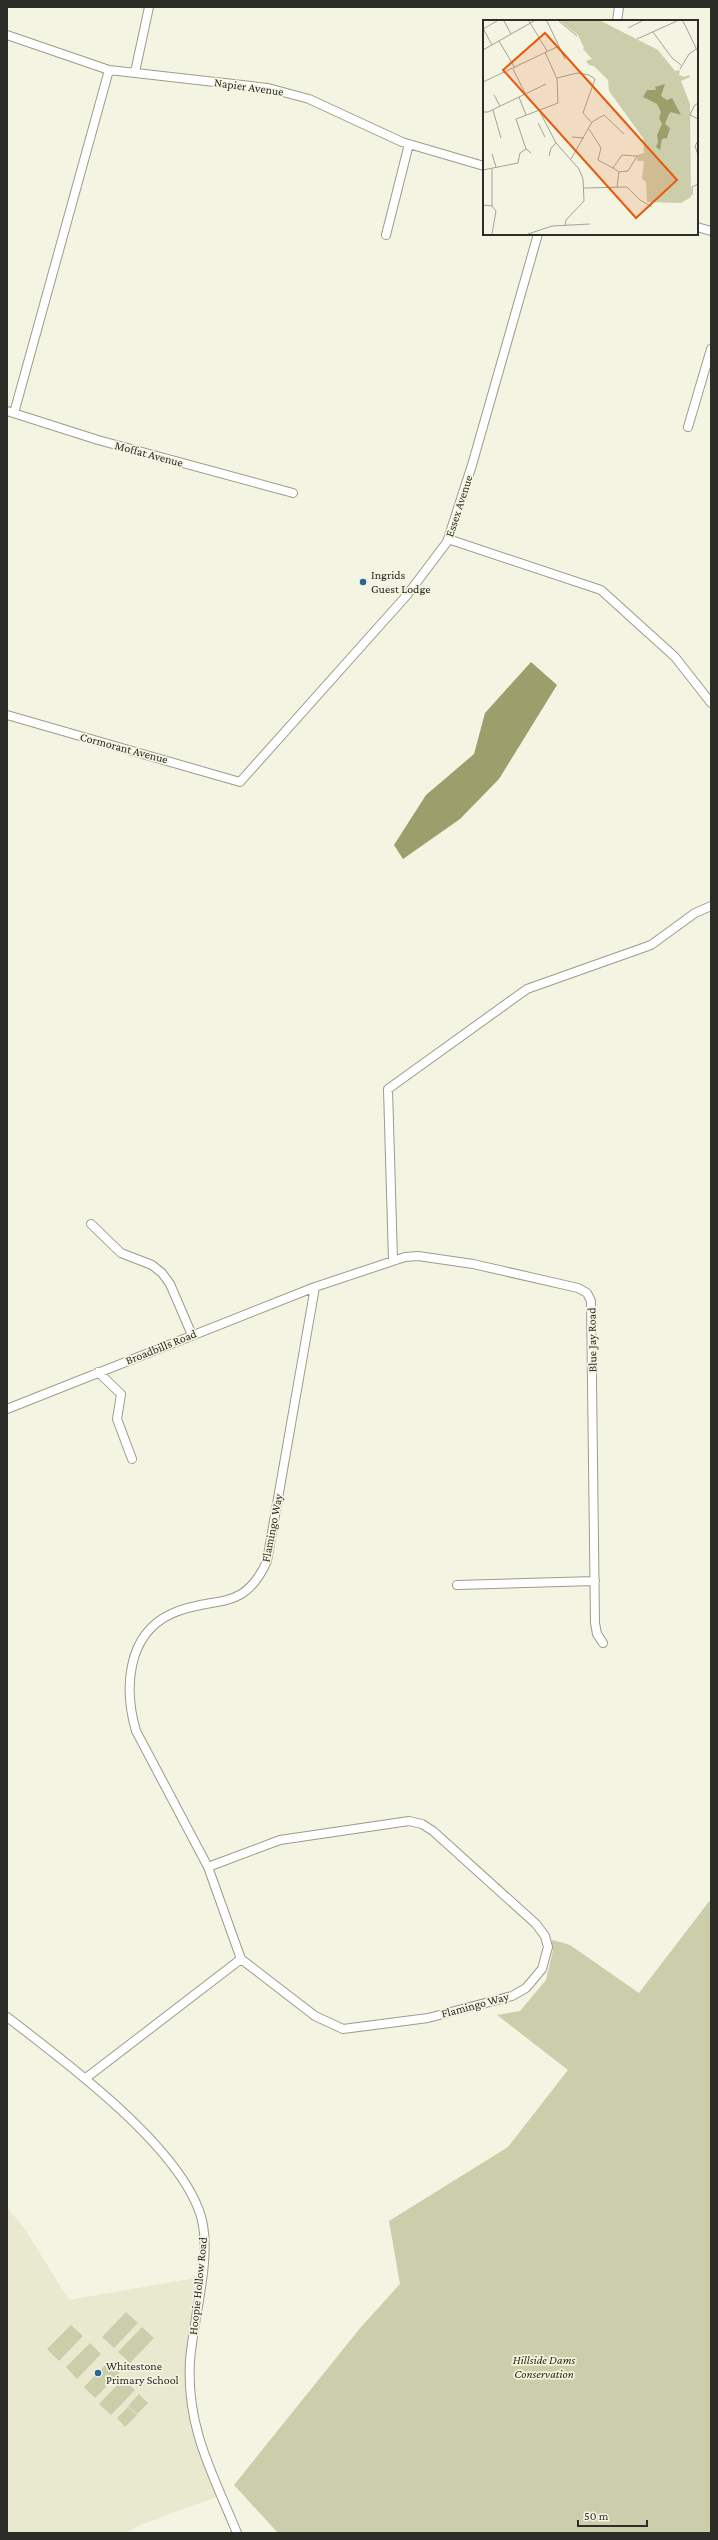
<svg xmlns="http://www.w3.org/2000/svg" width="718" height="2540" viewBox="0 0 718 2540" font-family="'Crimson Pro',serif">
	<style>
		.built { fill: #e8e9cf }
		.green { fill: #ccceab }
		.water { fill: #9c9e6b }
		.lines { fill: none; stroke-linecap: round; stroke-linejoin: round }
		.street-casing { stroke: #9c9c8b; stroke-width: 10 }
		.street { stroke: #fff; stroke-width: 8 }
		.poi-dot { fill: #24679c; stroke: #f3f4e1; stroke-width: 1.5 }
		.labels { text-anchor: middle; dominant-baseline: central; stroke-width: 3.5; stroke-linejoin: round; paint-order: stroke }
		.street-label { font-size: 12px; fill: #2c2d26; stroke: #f3f4e1 }
		.poi-label { font-size: 12px; fill: #2c2d26; stroke: #f3f4e1; text-anchor: start }
		.park-label { font-size: 12px; font-style: italic; fill: #2e2e03; stroke: #f3f4e1 }
		.inset-road { fill: none; stroke: #a3a496; stroke-width: 1 }
		.view { fill: #e8590c; fill-opacity: 0.15; stroke: #e8590c; stroke-width: 2 }
		.inset-edge { fill: none; stroke: #2c2d26; stroke-width: 2 }
	</style>
	<rect width="100%" height="100%" fill="#f3f4e1"/>
	<!-- built -->
	<path class="built" d="M7,2207l19,24 43,69 132,-23 -13,109 31,110 -76,28 -18,9h-118z"/>
	<!-- green -->
	<path class="green" d="M711,1899v634h-433l-44,-48 127,-158 39,-43 -11,-63 119,-74 60,-77 -71,-55 23,-4 26,-31 7,-30 -4,-6 4,-4 17,5 69,48z
		M126,2312l12,11 -24,25 -12,-11z
		M71,2325l12,11 -24,25 -12,-12z
		M142,2327l12,11 -24,25 -12,-11z
		M90,2343l11,11 -24,25 -11,-12z
		M108,2362l12,11 -25,25 -11,-11z
		M123,2379l12,11 -24,25 -12,-11z
		M139,2394l9,9 -11,11 -9,-8z
		M128,2407l9,8 -12,12 -8,-9z"/>
	<!-- water -->
	<path class="water" d="M531,662l26,23 -58,94 -39,40 -57,40 -9,-14 32,-50 48,-41 11,-41z"/>
	<g class="lines">
		<defs>
			<path id="street" d="M617,21l2,-14
				M7,35l102,35 159,18 41,11 93,43 82,24
				M135,72l14,-65
				M697,227l14,4
				M386,235l23,-91
				M7,411l91,29 195,53
				M14,413l95,-343
				M688,427l23,-78
				M448,539l153,51 74,67 36,46
				M7,715l233,67 167,-187 40,-53 25,-77 66,-231
				M91,1224l30,29 31,12 10,8 8,11 22,51
				M393,1260l-5,-171 139,-100 124,-44 44,-32 16,-7
				M98,1372l23,22 -4,25 15,40
				M7,1409l308,-122 90,-30 13,-1 55,8 105,24 9,5 4,8 4,322 2,11 6,9
				M457,1585l138,-4
				M409,1821l13,3 11,7 103,93 9,12 3,11 -6,22 -16,19 -14,8 -84,22 -85,11 -28,-13 -74,-57 -33,-92 72,-27z
				M208,1867l-72,-136c-12,-41 -10,-96 35,-117 42,-20 72,1 96,-53l48,-274
				M7,2017c56,43 183,136 196,208 7,40 -10,95 -13,136 -4,67 23,113 47,172
				M86,2078l155,-119"/>
		</defs>
		<!-- street casing -->
		<use href="#street" class="street-casing"/>
		<!-- street -->
		<use href="#street" class="street"/>
	</g>
	<!-- markers -->
	<g class="poi-dot">
		<circle cx="363" cy="582" r="4"/>
		<circle cx="98" cy="2373" r="4"/>
	</g>
	<g class="labels">
		<!-- street labels -->
		<g class="street-label">
			<text transform="translate(249 87) rotate(8)">Napier Avenue</text>
			<text transform="translate(149 454) rotate(15)">Moffat Avenue</text>
			<text transform="translate(459 506) rotate(-72)">Essex Avenue</text>
			<text transform="translate(124 748) rotate(15)">Cormorant Avenue</text>
			<text transform="translate(592 1340) rotate(-91)">Blue Jay Road</text>
			<text transform="translate(161 1347) rotate(-22)">Broadbills Road</text>
			<text transform="translate(272 1528) rotate(-79)">Flamingo Way</text>
			<text transform="translate(475 2005) rotate(-15)">Flamingo Way</text>
			<text transform="translate(198 2286) rotate(-84)">Hoopie Hollow Road</text>
		</g>
		<!-- poi labels -->
		<g class="poi-label">
			<text x="371" y="575">Ingrids<tspan x="371" dy="14">Guest Lodge</tspan></text>
			<text x="106" y="2366">Whitestone<tspan x="106" dy="14">Primary School</tspan></text>
		</g>
		<!-- park labels -->
		<g class="park-label">
			<text x="544" y="2360">Hillside Dams<tspan x="544" dy="14">Conservation</tspan></text>
		</g>
	</g>
	<!-- overview -->
	<g transform="translate(483 20)">
		<rect width="215" height="215" fill="#f3f4e1"/>
		<path d="M77,1h41l57,29 17,21 5,-1 -1,5 5,2 5,-2 1,2 -9,4 9,23 1,93 -10,6 -34,-1 -1,-20 -4,-3 2,-18h-7v-6l7,-2 -1,-15 -34,-47 -1,-11 -14,-14 -5,-1 -3,-4 6,-2 -9,-10 1,-1 -6,-13z" fill="#ccceab"/>
		<path d="M182,64l-4,12 6,4 5,-2 9,17 -10,-3 -2,2 -4,10 5,4 -3,10 -5,1 -2,11 -4,-3 2,-5 -1,-7 5,-11 -3,-6 2,-6 -4,-8 -14,-7 4,-7h9l-1,-3z" fill="#9c9e6b"/>
		<path class="inset-road" d="M21,1l7,13M46,1l18,30M64,1l18,38M76,1l18,15M200,1l15,31M0,8l9,17M145,8l14,-7M0,9l14,-8M170,12l19,26 9,7M154,19l40,-18M16,21l16,27M0,30l51,-29M30,49l12,24M197,49l9,-15 7,-5M74,58l20,-5 12,2 6,4 -12,34 9,10M0,62l76,-36M11,75l6,11M36,77l7,18M215,83l-4,3 -4,9 8,4M10,90l8,28M0,92h5l58,-28M57,92l16,31 23,26 4,10 1,22 -18,19 -1,6M55,103l7,14M106,109l12,19 -3,12 15,8M89,117l12,1M215,121l-3,5 3,9M48,133l-5,-4 -10,-30 42,-16 -1,-24 -12,-27M9,134l4,13M139,135l15,1 -9,15 -9,1 -6,-4zM66,136l2,-8 5,-5M88,139l21,-37 12,-7 20,19M0,150l35,-7 2,-10 6,-4M134,167l2,-15M101,168l43,-1 13,13 12,7M209,175v-8l6,-3M0,185l9,1 4,5 -4,23M9,186v-37M45,214l24,-8 38,-2"/>
		<path class="view" d="M62,13l132,147 -41,38 -133,-148z"/>
		<rect width="215" height="215" class="inset-edge"/>
	</g>
	<!-- border -->
	<rect width="718" height="2540" fill="none" stroke="#2c2d26" stroke-width="16"/>
	<!-- scale -->
	<path d="M578 2520v6h69v-6" fill="none" stroke="#2c2d26" stroke-width="2"/>
	<text x="584" y="2520" font-size="12" fill="#2c2d26" stroke="#f3f4e1" stroke-width="3" paint-order="stroke">50 m</text>
</svg>
